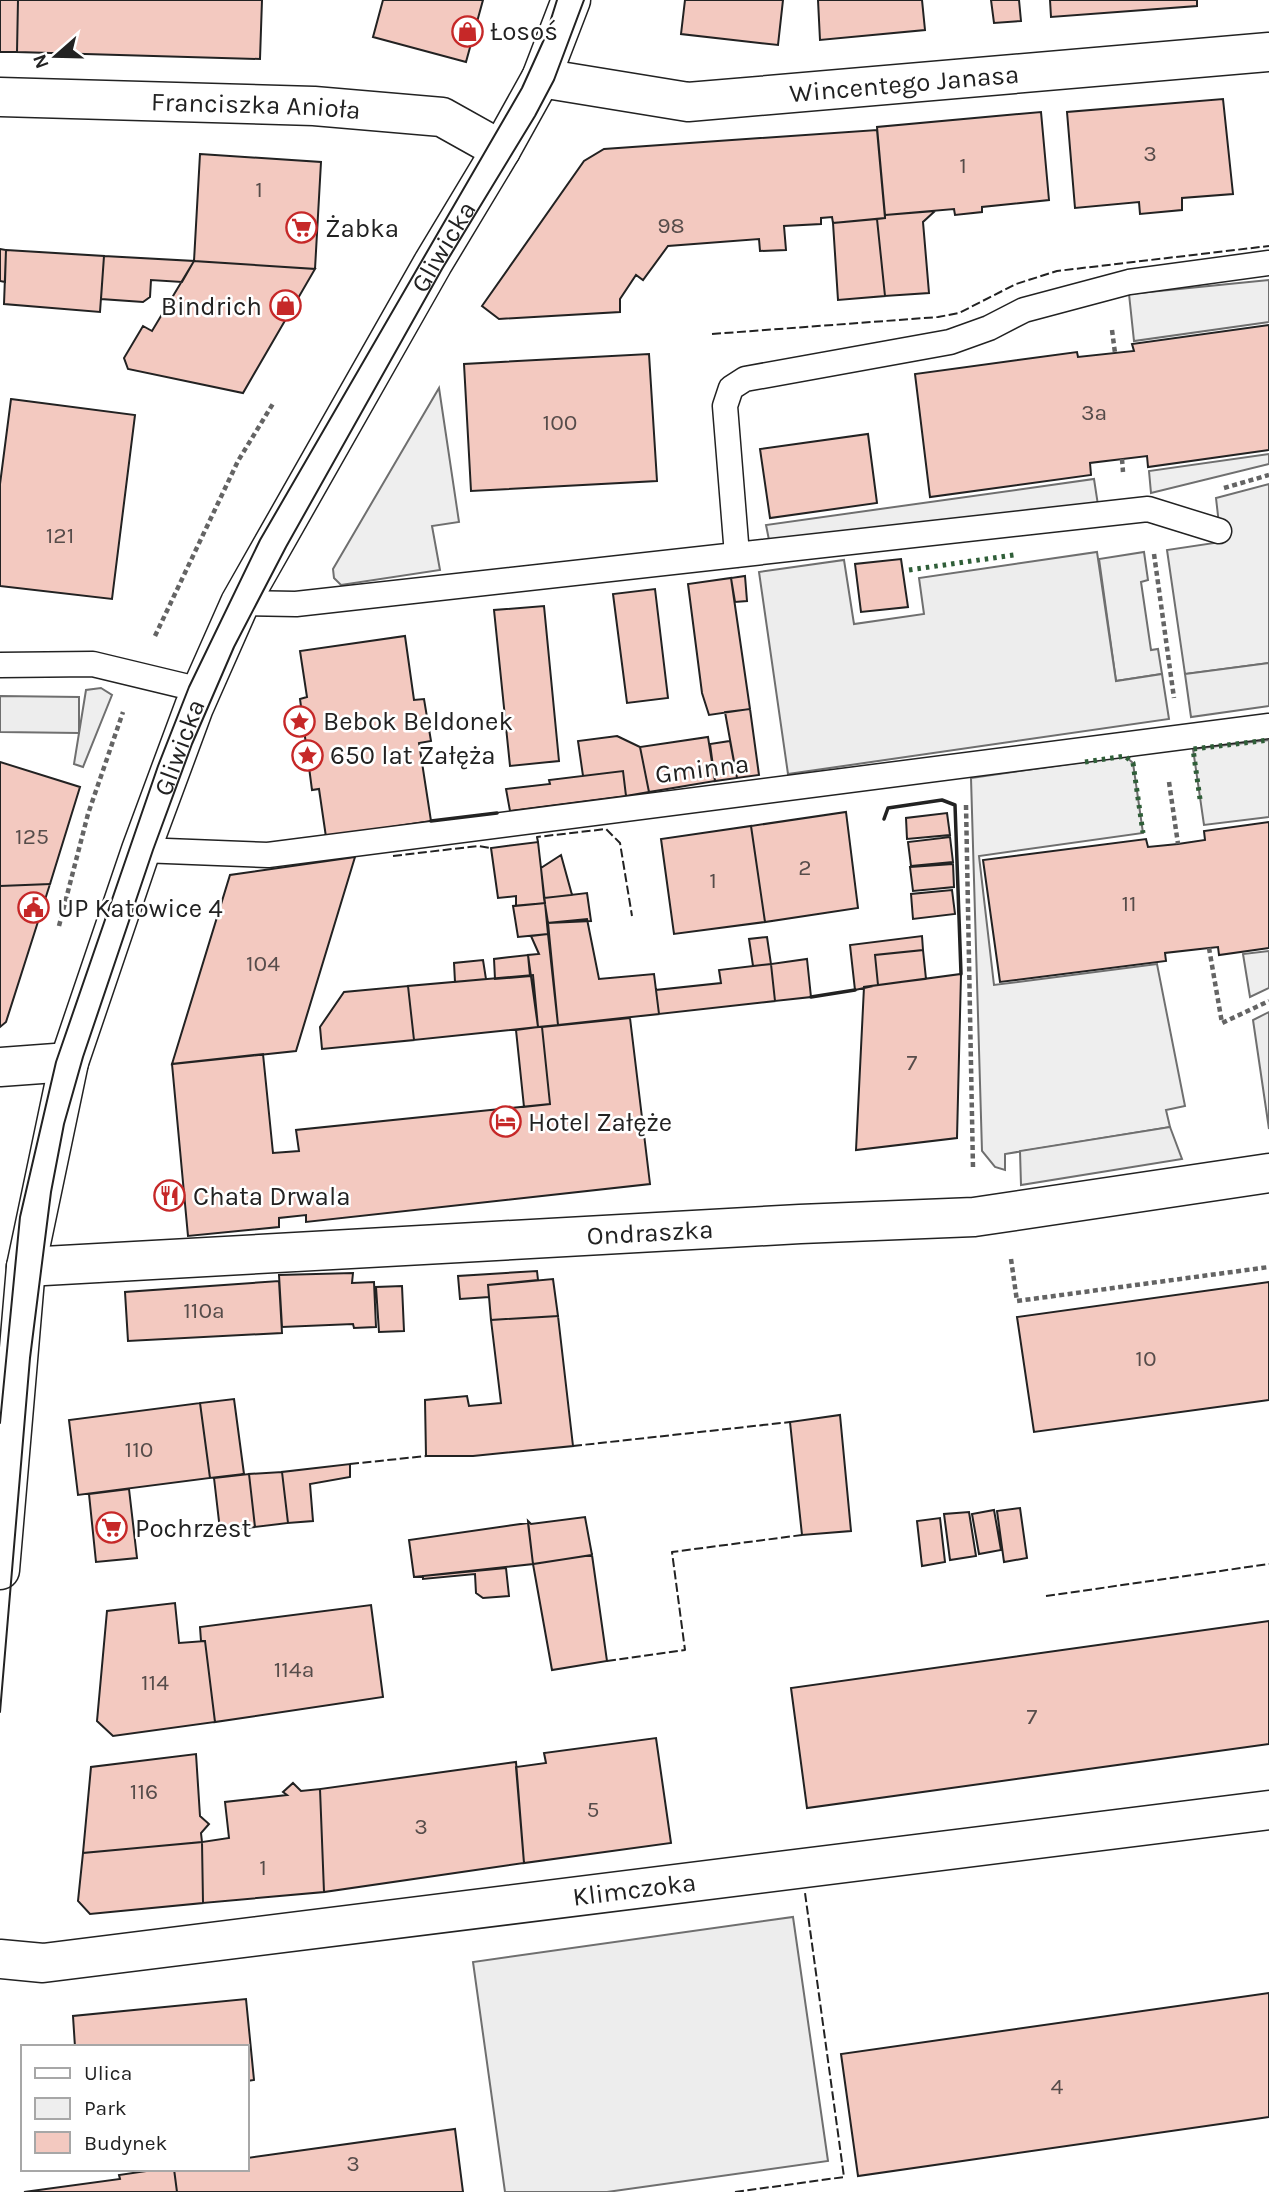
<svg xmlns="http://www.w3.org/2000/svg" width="1269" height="2192" viewBox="0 0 1269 2192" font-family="Karla,sans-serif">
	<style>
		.green { fill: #eee; stroke: #6f6f6f; stroke-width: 2 }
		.parking { fill: #ededed; stroke: #6f6f6f; stroke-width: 2 }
		.building { fill: #f3c9c0; stroke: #222; stroke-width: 2 }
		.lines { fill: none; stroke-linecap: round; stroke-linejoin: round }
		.service-casing { stroke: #222; stroke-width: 27 }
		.minor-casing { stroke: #222; stroke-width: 41 }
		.tertiary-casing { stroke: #222; stroke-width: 41 }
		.path { stroke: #646464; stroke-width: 4.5; stroke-dasharray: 5 3.5; stroke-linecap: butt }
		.service { stroke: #fff; stroke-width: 24 }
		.minor { stroke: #fff; stroke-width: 38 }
		.tertiary { stroke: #fff; stroke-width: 38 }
		.tram { stroke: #222; stroke-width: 2 }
		.hedge { stroke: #2f5e38; stroke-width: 5; stroke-dasharray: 3.5 5; stroke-linecap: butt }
		.fence { stroke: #222; stroke-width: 2; stroke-dasharray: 9 3.5; stroke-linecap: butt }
		.wall { stroke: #222; stroke-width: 3.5 }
		.labels { text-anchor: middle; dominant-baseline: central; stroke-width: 5; stroke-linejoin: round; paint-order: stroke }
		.number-label { font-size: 23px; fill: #564c4a }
		.poi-label { font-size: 26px; fill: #222; stroke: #fff; text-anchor: start }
		.street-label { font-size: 26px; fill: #222; stroke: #fff }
	</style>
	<rect width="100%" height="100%" fill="#fff"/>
	<!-- green -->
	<path class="green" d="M1269,280v42l-135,19 -5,-47z
		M439,388l20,134 -27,4 8,44 -99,15 -7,-7 -1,-9z
		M1269,454v10l-118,29 -2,-22z
		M1094,479l4,26 -329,35 -3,-15z
		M1269,484v179l-84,11 -18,-124 54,-8 -5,-44z
		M1144,552l4,28 -7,2 10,68 7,-1 4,25 -46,7 -17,-122z
		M101,688l11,7 -29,72 -9,-3 12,-74z
		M1269,740v77l-65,8 -11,-76z
		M1125,756l8,7 10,70 -164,23 15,129 163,-21 28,142 -19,4 4,17 -165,27v16l-10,-3 -13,-16 -11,-373z
		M1269,951v37l-19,9 -7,-43z"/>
	<!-- parking -->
	<path class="parking" d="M1097,552l19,129 46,-7 7,45 -381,55 -29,-202 85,-12 10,64 70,-10 -5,-36z
		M1269,663v43l-78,11 -6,-43z
		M0,696l79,1v36l-79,-1z
		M1269,1012v117l-16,-109z
		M1170,1127l12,32 -161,26 -1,-34z
		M793,1917l35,244 -221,31h-102l-32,-230z"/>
	<!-- building -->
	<path class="building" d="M0,0h18l-1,52h-17z
		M18,0h244l-2,59 -243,-7z
		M383,0h100l-17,62 -93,-25z
		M685,0h98l-5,45 -97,-11z
		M818,0h104l3,30 -105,10z
		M991,0h28l2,21 -27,2z
		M1050,0h147v6l-146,11z
		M1223,99l10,95 -51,4v12l-42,4 -1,-12 -64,6 -8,-96z
		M1041,112l8,88 -67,7v5l-27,3 -1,-6 -69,6 -8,-88z
		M877,130l8,88 -52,5 -1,-6 -11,1v6l-37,2 2,24 -26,1 -1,-12 -91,7 -25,34 -7,-5 -16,24v13l-121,7 -17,-13 102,-145 20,-12z
		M200,154l121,8 -6,107 -121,-8z
		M935,211l-12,11 6,71 -44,3 -8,-77 8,-1v-3z
		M877,219l8,77 -47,4 -5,-77z
		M0,249l6,1 -1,32 -5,-1z
		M6,250l98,6 -4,56 -96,-8z
		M104,256l90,5 -12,21 -31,-2 -1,17 -7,5 -42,-3z
		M194,261l121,8 -72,124 -115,-24 -4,-11 19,-32 9,5z
		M1269,325v125l-121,17 -1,-11 -57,7 1,12 -161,22 -15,-123 162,-22 1,5 56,-6 -2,-7z
		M649,354l8,127 -186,10 -7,-127z
		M11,399l124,16 -23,184 -112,-13v-102z
		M868,434l9,69 -107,15 -10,-69z
		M901,559l7,48 -47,5 -6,-48z
		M745,576l2,25 -12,1 -4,-24z
		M731,578l19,131 -41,6 -7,-22 -14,-109z
		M655,589l13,109 -41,5 -14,-109z
		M544,606l15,155 -49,5 -16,-156z
		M405,636l9,64 10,-1 7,42 -12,2 12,78 -105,16 -7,-48 -7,1 -12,-91 7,-2 -7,-46z
		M750,709l9,66 -22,3 -12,-66z
		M617,736l23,11 9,45 -23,4 -3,-25 -40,5 -5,-35z
		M708,737l7,44 -66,11 -9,-45z
		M730,741l7,37 -22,3 -5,-37z
		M0,762l80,25 -30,97 -50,2z
		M623,771l3,25 -116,15 -4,-22 44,-5 -1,-4z
		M846,812l12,96 -93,14 -14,-96z
		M947,813l3,22 -43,4 -1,-21z
		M1269,822v126l-50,7 -1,-8 -9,1 -44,5 1,8 -166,21 -17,-122 163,-21 2,8 30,-3 27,-4 -1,-9z
		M751,826l14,96 -91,12 -13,-95z
		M950,837l3,25 -42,4 -3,-24z
		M538,842l7,61 -29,3v-10l-18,2 -7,-50z
		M561,855l11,40 -28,3 -3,-30z
		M355,857l-59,194 -124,13 58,-189z
		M953,864l1,23 -41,4 -3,-24z
		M50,884l-44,138 -6,5v-141z
		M952,890l3,24 -42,5 -2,-25z
		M587,893l4,28 -43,2 -4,-25z
		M545,903l3,31 -30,3 -5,-31z
		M587,919l12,60 55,-5 5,40 -101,11 -10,-102z
		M548,934l10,91 -20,2 -10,-72 11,-1 -8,-18z
		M922,936l1,14 -48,5 3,30 -23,5 -5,-45z
		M767,937l4,27 -18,2 -4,-27z
		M923,950l3,29 -48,6 -3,-30z
		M528,955l2,21 -35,3 -1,-20z
		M807,959l4,38 -36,4 -4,-37z
		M483,960l3,19 -31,3 -1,-19z
		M771,964l4,37 -116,13 -3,-24 65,-7 -2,-13z
		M961,974l-4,164 -101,12 8,-163z
		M533,975l5,52 -124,13 -6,-54z
		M408,986l6,54 -92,9 -2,-22 24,-35z
		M630,1018l20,166 -344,38v-7l-27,3v9l-91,9 -16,-172 91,-10 10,99 26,-2 -3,-21 254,-26 -8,-77z
		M538,1027h4l8,77 -26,3 -8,-77z
		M537,1271l1,9 -50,5 1,12 -29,2 -2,-23z
		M353,1273l-1,10 22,-1 2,45 -22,1 -1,-4 -71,3 -3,-52z
		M553,1279l5,37 -67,4 -3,-35z
		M279,1281l3,52 -154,8 -3,-49z
		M1269,1282v118l-235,32 -17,-115z
		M402,1286l2,45 -25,1 -3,-45z
		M558,1316l15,130 -100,10h-47l-1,-56 42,-4 2,10 32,-3 -10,-83z
		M234,1399l10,75 -34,4 -10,-75z
		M200,1403l10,75 -132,17 -9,-75z
		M840,1415l11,116 -49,4 -12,-113z
		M350,1464v13l-40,7 3,37 -25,2 -6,-51z
		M282,1472l6,51 -33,4 -6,-53z
		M249,1474l6,53 -35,3 -6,-52z
		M129,1489l8,69 -41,4 -7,-68z
		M1020,1508l7,50 -23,4 -7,-51z
		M994,1510l7,40 -22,4 -7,-40z
		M969,1512l7,44 -26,4 -6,-46z
		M585,1517l7,38 -59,9 -5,-43 3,3z
		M940,1518l5,44 -23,4 -5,-45z
		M528,1523l5,41 -119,13 -5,-37z
		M592,1555l15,106 -55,9 -19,-106z
		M506,1568l3,28 -26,2 -7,-5 -1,-19 -52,5v-3z
		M175,1603l4,40 26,-2 10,81 -102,14 -16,-15 10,-110z
		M371,1605l12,92 -168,25 -10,-81h-4l-1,-14z
		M1269,1621v123l-462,64 -16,-120z
		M656,1738l15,105 -147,20 -8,-96 30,-4 -2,-10z
		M196,1754l4,62 9,8 -8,9 1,9 -119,11 8,-86z
		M516,1762l8,101 -200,29 -4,-103z
		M293,1783l8,8 19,-2 4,103 -121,11 -1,-61 27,-4 -4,-36 62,-7 -4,-3z
		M202,1842l1,61 -113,11 -12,-13 5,-48z
		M1269,1993v124l-411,59 -17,-122z
		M246,1999l8,81 -7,1v-34h-172l-2,-31z
		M455,2129l8,63h-286l-3,-23h73v-11z
		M160,2169h14l3,23h-153l96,-13 -1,-4z"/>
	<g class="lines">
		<defs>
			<path id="service" d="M737,555l-12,-149 6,-18 14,-9 205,-37 39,-14 35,-18 105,-28 140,-19
				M240,603l56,1 852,-95 71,22
				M0,665l93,-1 108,26
				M141,850l127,5 1001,-129"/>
			<g id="minor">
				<path id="s1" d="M541,78l147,24 581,-50"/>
				<path id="s2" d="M0,97l314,9 128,11 59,33"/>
				<path d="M0,1067l69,-5"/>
				<path id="s3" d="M26,1267l774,-43 174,-7 295,-44"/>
				<path id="s4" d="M0,1959l43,4 1226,-153"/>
			</g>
			<g id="tertiary">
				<path id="s5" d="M0,1570l26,-303 43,-205 72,-212 53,-143 46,-104 193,-340 68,-113 40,-72 30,-78"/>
			</g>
		</defs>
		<!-- service casing -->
		<use href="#service" class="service-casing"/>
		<!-- minor casing -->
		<use href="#minor" class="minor-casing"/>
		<!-- tertiary casing -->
		<use href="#tertiary" class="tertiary-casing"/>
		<!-- path -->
		<path class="path" d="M1112,330l3,23
			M1122,459l1,13
			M1224,488l45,-13
			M1154,554l20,144
			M155,636l83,-175 36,-59
			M1169,782l9,62
			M966,805l7,363
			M59,926l29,-112 35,-102
			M1209,948l13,75 47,-22
			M1011,1259l6,42 252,-34"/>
		<!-- service -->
		<use href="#service" class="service"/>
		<!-- minor -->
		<use href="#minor" class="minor"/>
		<!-- tertiary -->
		<use href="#tertiary" class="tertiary"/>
		<!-- tram -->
		<path class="tram" d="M0,1423l20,-206 36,-155 102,-296 31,-79 71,-147 262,-452 24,-53 11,-35
			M0,1712l30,-354 21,-166 13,-68 19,-67 70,-207 39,-106 42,-97 52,-100 156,-278 93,-153 19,-36 30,-80"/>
		<!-- hedge -->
		<path class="hedge" d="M909,570l105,-15
			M1085,762l40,-6 8,7 10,70
			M1200,799l-7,-50 76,-9"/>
		<!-- fence -->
		<path class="fence" d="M712,334l226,-17 21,-4 57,-29 41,-13 212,-25
			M538,842l-1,-5 69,-8 14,14 12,73
			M393,856l85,-10 13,2
			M573,1446l217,-24
			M350,1464l76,-8
			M1046,1596l223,-32
			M607,1661l78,-11 -13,-98 130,-17
			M735,2192l109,-15 -39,-284"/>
		<!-- wall -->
		<path class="wall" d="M884,819l4,-11 54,-8 13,5 6,169
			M431,821l66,-8
			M811,997l44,-7"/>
	</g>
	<!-- icons -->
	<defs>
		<symbol id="shop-ring" viewBox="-11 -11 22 22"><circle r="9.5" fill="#fff" stroke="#c62828" stroke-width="1.5"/><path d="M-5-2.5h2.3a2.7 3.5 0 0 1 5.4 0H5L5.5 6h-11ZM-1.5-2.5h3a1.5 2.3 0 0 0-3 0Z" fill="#c62828"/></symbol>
		<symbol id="supermarket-ring" viewBox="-11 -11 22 22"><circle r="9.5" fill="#fff" stroke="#c62828" stroke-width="1.5"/><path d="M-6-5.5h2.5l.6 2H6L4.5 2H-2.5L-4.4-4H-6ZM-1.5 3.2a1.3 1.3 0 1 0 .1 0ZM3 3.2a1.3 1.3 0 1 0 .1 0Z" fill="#c62828"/></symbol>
		<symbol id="sight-ring" viewBox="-11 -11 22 22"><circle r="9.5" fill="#fff" stroke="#c62828" stroke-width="1.5"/><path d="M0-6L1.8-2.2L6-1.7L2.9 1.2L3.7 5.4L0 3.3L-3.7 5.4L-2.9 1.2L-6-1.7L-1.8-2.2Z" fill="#c62828"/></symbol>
		<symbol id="civic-ring" viewBox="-11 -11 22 22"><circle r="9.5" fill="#fff" stroke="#c62828" stroke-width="1.5"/><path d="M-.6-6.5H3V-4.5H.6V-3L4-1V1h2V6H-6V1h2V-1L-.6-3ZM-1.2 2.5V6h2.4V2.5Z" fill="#c62828"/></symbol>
		<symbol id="hotel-ring" viewBox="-11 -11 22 22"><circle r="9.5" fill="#fff" stroke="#c62828" stroke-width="1.5"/><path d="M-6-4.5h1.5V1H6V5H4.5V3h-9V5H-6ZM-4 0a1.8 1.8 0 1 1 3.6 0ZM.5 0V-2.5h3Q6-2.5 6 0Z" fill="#c62828"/></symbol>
		<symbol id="restaurant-ring" viewBox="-11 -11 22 22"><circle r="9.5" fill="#fff" stroke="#c62828" stroke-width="1.5"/><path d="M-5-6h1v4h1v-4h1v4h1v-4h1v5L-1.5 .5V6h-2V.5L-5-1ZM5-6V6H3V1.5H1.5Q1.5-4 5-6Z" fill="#c62828"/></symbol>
	</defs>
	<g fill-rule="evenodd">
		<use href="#shop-ring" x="450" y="14" width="35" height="35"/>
		<use href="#supermarket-ring" x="284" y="210" width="35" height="35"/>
		<use href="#shop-ring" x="268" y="288" width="35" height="35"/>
		<use href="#sight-ring" x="282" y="704" width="35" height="35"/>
		<use href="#sight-ring" x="290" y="738" width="35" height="35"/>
		<use href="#civic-ring" x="16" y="890" width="35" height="35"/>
		<use href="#hotel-ring" x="488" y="1104" width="35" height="35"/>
		<use href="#restaurant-ring" x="152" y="1178" width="35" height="35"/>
		<use href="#supermarket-ring" x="94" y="1510" width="35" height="35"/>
	</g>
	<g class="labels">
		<!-- number labels -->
		<g class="number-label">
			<text x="1150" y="153">3</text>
			<text x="963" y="165">1</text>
			<text x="259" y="189">1</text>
			<text x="671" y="225">98</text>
			<text x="1094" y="412">3a</text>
			<text x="560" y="422">100</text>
			<text x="60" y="535">121</text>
			<text x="32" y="836">125</text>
			<text x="805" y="867">2</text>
			<text x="713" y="880">1</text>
			<text x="1129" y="903">11</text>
			<text x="263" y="963">104</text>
			<text x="912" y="1062">7</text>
			<text x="204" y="1310">110a</text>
			<text x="1146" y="1358">10</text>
			<text x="139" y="1449">110</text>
			<text x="294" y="1669">114a</text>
			<text x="155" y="1682">114</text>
			<text x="1032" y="1716">7</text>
			<text x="144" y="1791">116</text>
			<text x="593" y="1809">5</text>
			<text x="421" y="1826">3</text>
			<text x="263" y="1867">1</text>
			<text x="1057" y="2086">4</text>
			<text x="353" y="2163">3</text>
		</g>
		<!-- poi labels -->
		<g class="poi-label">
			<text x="490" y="31">Łosoś</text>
			<text x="325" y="228">Żabka</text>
			<text x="262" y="306" text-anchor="end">Bindrich</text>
			<text x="323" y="721">Bebok Beldonek</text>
			<text x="330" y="755">650 lat Załęża</text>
			<text x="57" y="908">UP Katowice 4</text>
			<text x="528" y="1122">Hotel Załęże</text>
			<text x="193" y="1196">Chata Drwala</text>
			<text x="135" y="1528">Pochrzest</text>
		</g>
		<!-- street labels -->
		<g class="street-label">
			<text stroke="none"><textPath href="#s1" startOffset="366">Wincentego Janasa</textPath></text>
			<text stroke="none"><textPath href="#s2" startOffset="256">Franciszka Anioła</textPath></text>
			<text stroke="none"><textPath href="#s5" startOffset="1414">Gliwicka</textPath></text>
			<text stroke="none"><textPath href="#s5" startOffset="847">Gliwicka</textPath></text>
			<text transform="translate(702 769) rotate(-7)">Gminna</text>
			<text stroke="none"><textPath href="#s3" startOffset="625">Ondraszka</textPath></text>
			<text stroke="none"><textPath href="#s4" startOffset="639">Klimczoka</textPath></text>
		</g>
	</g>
	<!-- legend -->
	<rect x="21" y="2045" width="228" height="126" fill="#ffffff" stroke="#a7a7a7" stroke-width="2"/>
	<rect x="35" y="2068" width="35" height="10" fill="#ffffff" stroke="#a7a7a7" stroke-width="2"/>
	<text x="84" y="2080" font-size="21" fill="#222222">Ulica</text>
	<rect x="35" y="2098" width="35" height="21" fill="#eeeeee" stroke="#a7a7a7" stroke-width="2"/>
	<text x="84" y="2115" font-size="21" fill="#222222">Park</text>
	<rect x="35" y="2132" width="35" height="21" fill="#f3c9c0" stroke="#a7a7a7" stroke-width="2"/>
	<text x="84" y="2150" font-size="21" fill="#222222">Budynek</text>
	<!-- north arrow -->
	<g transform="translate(56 56) rotate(250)" stroke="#ffffff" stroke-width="5" paint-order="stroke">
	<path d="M0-5L12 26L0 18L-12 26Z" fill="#222222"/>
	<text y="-10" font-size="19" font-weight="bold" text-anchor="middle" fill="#222222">N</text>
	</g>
</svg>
